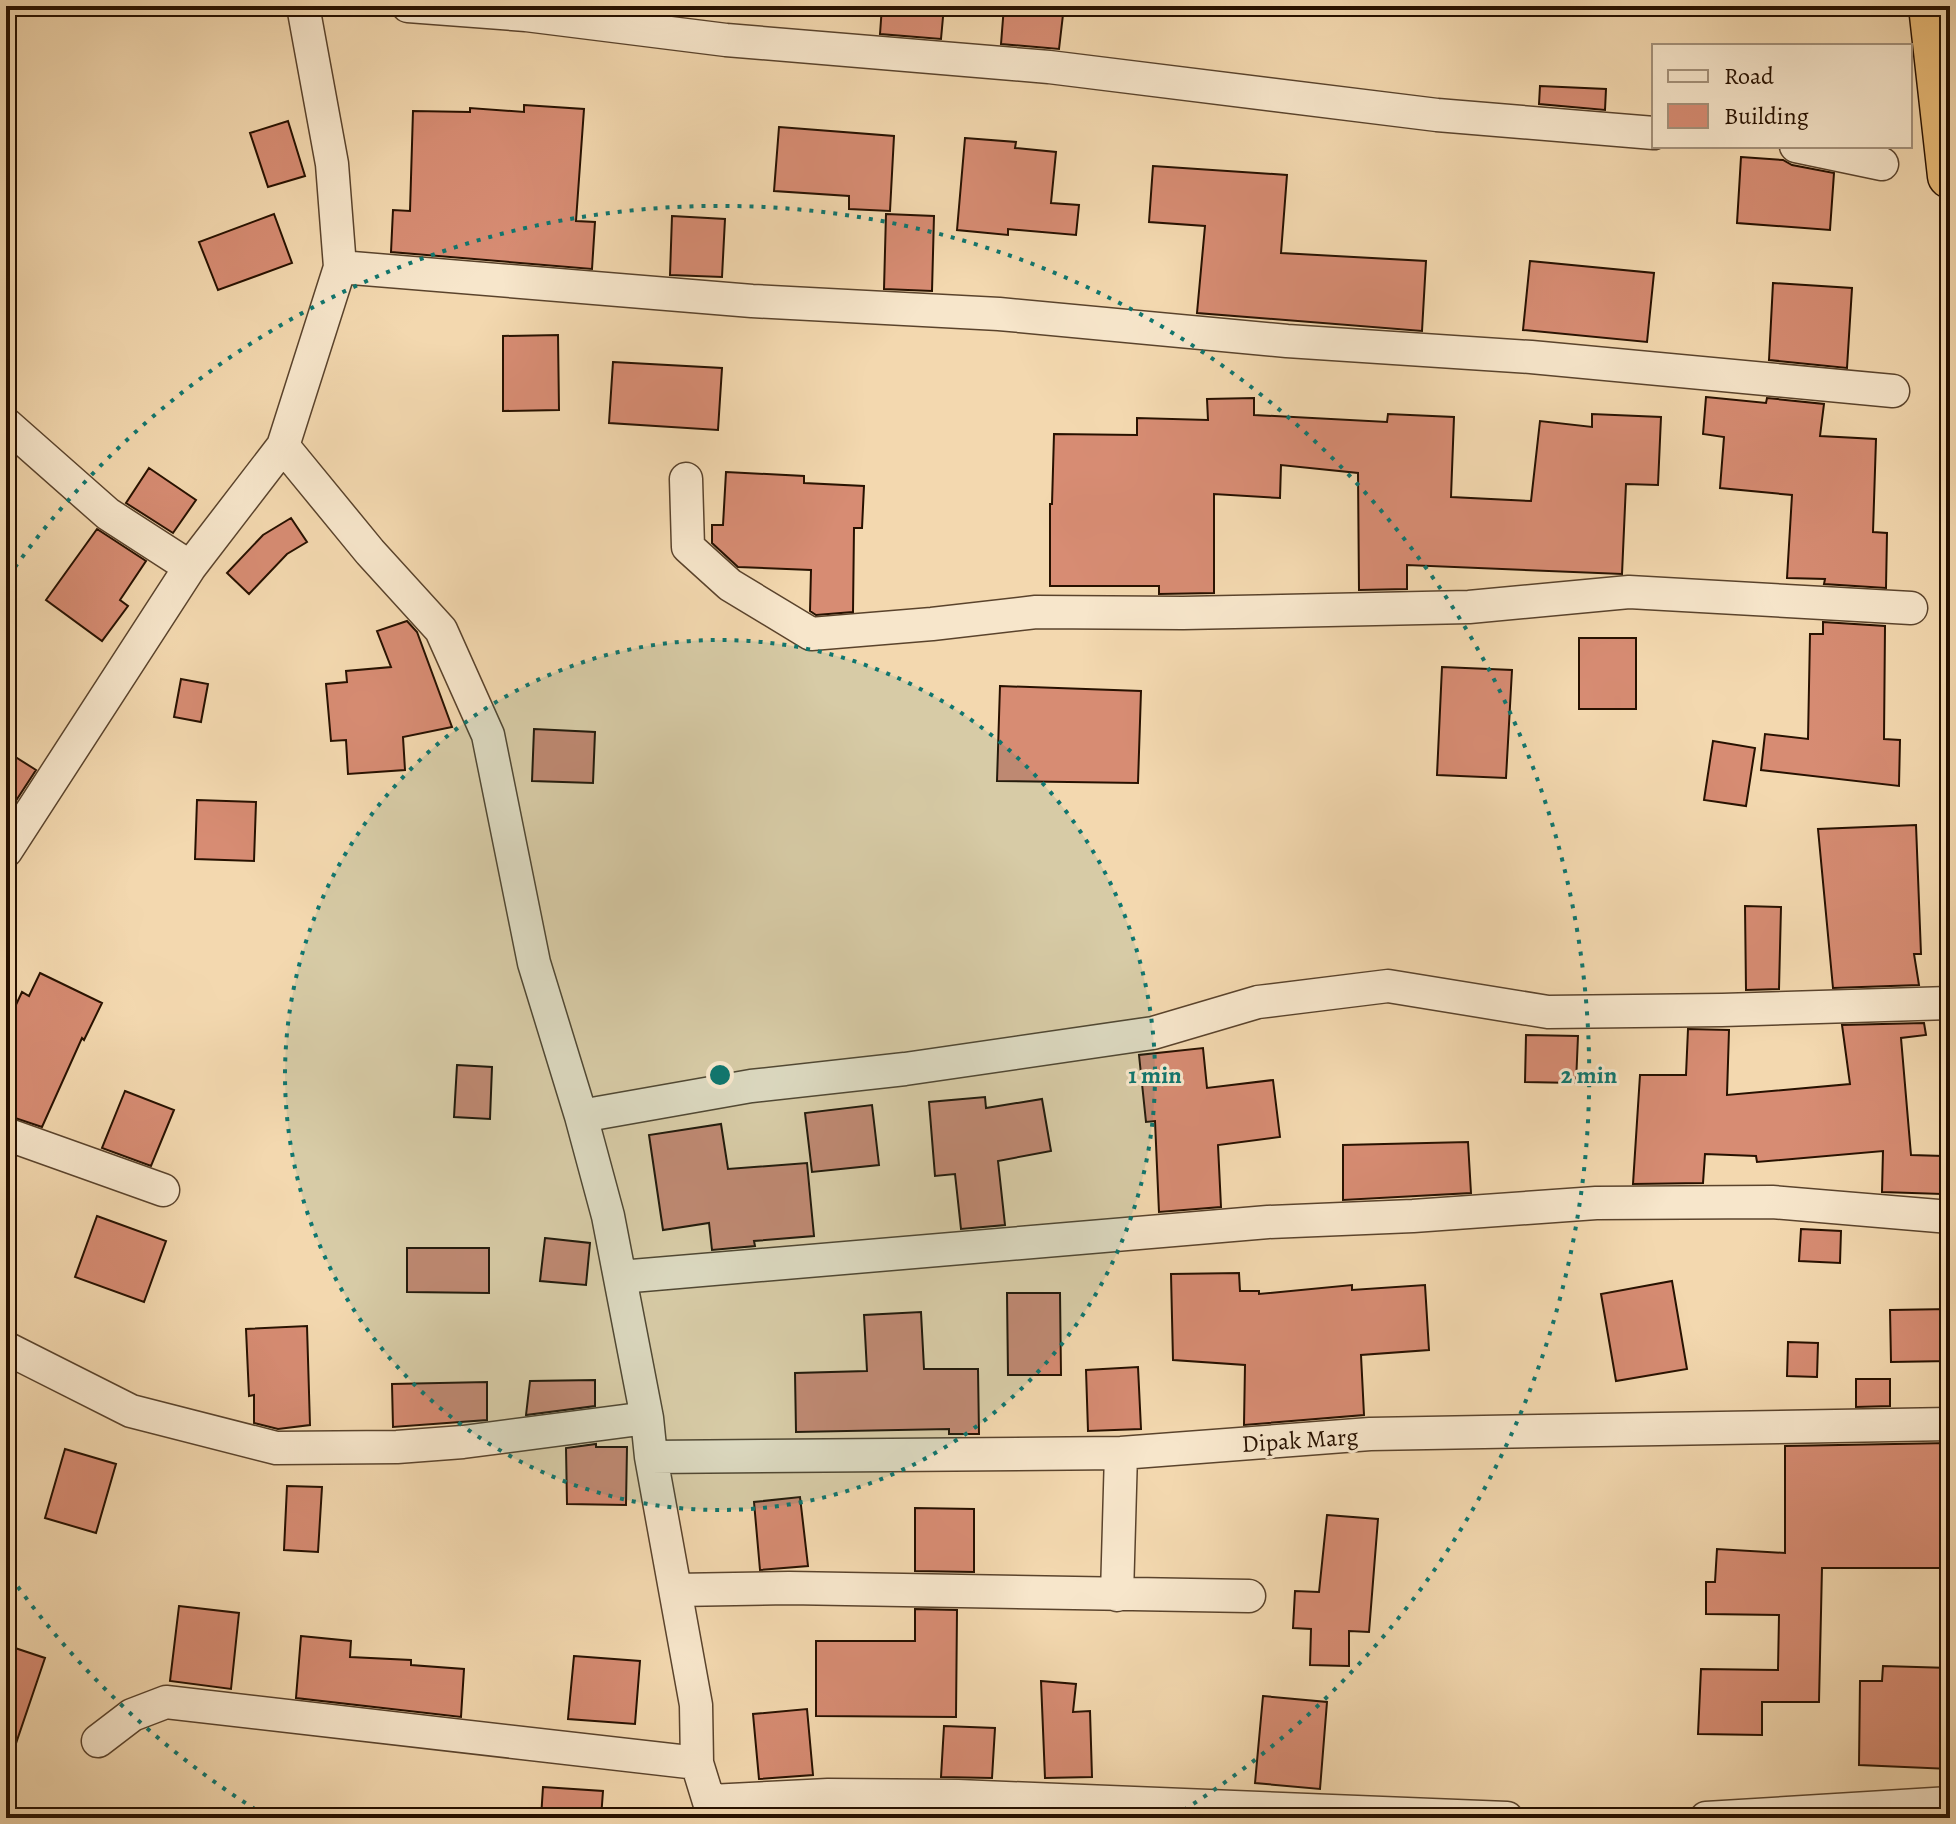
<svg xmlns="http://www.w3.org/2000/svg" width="1956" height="1824" viewBox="0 0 1956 1824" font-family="Alegreya,serif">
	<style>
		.building { fill: #d78c73; stroke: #271100; stroke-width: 2 }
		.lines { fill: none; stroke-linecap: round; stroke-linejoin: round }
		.street-casing { stroke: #5a432c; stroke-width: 35 }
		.highway-casing { stroke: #271100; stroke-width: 47 }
		.street { stroke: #f7e6cb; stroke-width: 32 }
		.highway { stroke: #eabc78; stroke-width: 44 }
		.ring { fill: none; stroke: #0f766e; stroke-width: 4; stroke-dasharray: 4 8 }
		.labels { text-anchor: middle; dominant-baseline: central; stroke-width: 6; stroke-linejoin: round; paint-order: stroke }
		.street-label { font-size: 24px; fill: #271100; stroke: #f7e6cb }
		.centre { fill: #0f766e; stroke: #f7e6cb; stroke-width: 4 }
		.ring-label { font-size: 24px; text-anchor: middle; font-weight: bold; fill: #0f766e; stroke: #f7e6cb; stroke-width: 6; stroke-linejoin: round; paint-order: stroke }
	</style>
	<rect width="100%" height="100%" fill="#f3d8af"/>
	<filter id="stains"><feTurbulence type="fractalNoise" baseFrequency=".0025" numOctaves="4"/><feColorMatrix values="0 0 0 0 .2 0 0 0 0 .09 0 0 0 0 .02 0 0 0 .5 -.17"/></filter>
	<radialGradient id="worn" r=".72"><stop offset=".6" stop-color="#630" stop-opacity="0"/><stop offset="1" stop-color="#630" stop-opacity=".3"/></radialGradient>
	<!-- building -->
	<path class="building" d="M882,6h62l-3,33 -61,-5z
		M1004,6h60l-5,43 -58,-5z
		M1540,86l66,3 -1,21 -66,-6z
		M524,105l60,4 -8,112 19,1 -3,47 -201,-17 2,-42 17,1 3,-100 57,1v-4l54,4z
		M288,121l17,55 -37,11 -18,-54z
		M779,127l115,9 -4,75 -41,-2v-13l-75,-5z
		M965,138l51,4 -1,6 41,4 -5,51 28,2 -3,30 -68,-6v6l-51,-5z
		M1741,157l42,3 9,5 42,8 -4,57 -93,-7z
		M1153,166l134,9 -6,78 145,8 -4,70 -225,-18 8,-87 -56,-4z
		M274,214l18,49 -74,27 -19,-48z
		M886,214l48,2 -2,75 -48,-2z
		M672,216l53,3 -3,58 -52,-2z
		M1530,261l124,12 -7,69 -124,-12z
		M1773,283l79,5 -5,80 -78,-8z
		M558,335l1,75 -56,1v-75z
		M613,362l109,6 -4,62 -109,-7z
		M1706,397l60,6 1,-5 57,6 -4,32 56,3 -3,93 14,1 -1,55 -62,-4 1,-5 -38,-1 5,-83 -72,-7 4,-51 -21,-3z
		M1254,398v17l133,7 1,-8 66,3 -3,80 80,4 9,-80 52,6v-13l69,3 -3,68 -32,-1 -4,90 -215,-9v24l-48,1 -1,-117 -77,-8 -1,33 -66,-4v99l-55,1v-8h-109v-82h2l2,-70 83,1v-17l71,2 -1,-21z
		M149,468l47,32 -23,33 -47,-30z
		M726,472l78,4v7l60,3 -2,42h-8l-1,84 -37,3 -6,-4 1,-41 -73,-3 -26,-24v-18h11z
		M291,518l16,24 -20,12 -38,40 -22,-21 36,-38z
		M97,529l49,32 -26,39 8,6 -26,35 -56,-41z
		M407,621l10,11 35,95 -49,10 2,33 -57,4 -2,-34 -15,1 -5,-57 21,-2 -1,-11 45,-4 -14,-36z
		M1823,622l62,4 -1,113 16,1 -1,46 -138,-16 4,-36 43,5 2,-105h13z
		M1579,638h57v71h-57z
		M1442,667l70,3 -6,108 -69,-3z
		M181,679l27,5 -7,38 -27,-5z
		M1000,686l141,5 -3,92 -141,-2z
		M534,729l61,3 -2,51 -61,-2z
		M1713,741l42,7 -9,58 -42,-6z
		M6,751l30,19 -30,46z
		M197,800l59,2 -2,59 -59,-2z
		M1916,825l5,129h-7l5,31 -86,3 -15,-159z
		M1745,906l36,1 -2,82 -33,1z
		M40,973l62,30 -18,37 -2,-2 -40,89 -36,-12v-89l16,-34 7,4z
		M1924,1023l2,12 -25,3 10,117 32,1 -1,38 -60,-2 1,-41 -126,11 -1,-6 -51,-2 -2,29 -70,1 7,-109h46l2,-46 41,1 -2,65 123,-11 -8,-59z
		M1526,1035l52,1 -2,47 -51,-1z
		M1203,1048l4,40 66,-8 7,57 -62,8 3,62 -62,5 -4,-91 -9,1 -7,-67z
		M457,1065l35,2 -2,52 -36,-2z
		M125,1091l49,19 -23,56 -49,-18z
		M985,1097l1,11 56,-9 9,52 -53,10 7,64 -44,4 -6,-55 -20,2 -6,-74z
		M872,1105l7,60 -67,7 -7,-59z
		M721,1124l7,45 79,-6 7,73 -60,5 1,5 -43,4 -3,-27 -46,7 -14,-95z
		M1468,1142l3,51 -128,7v-55z
		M97,1216l69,25 -22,61 -69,-25z
		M1801,1229l40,2 -1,32 -41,-2z
		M545,1238l45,5 -4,42 -46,-4z
		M407,1248h82v45l-82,-1z
		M1239,1273l1,18h19v3l93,-9v5l73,-5 4,65 -68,5 3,60 -120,10 1,-60 -72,-5 -2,-86z
		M1672,1281l15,88 -71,12 -15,-87z
		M1007,1293h53l1,82h-53z
		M1950,1309v52l-59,1 -1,-52z
		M921,1312l3,57h54l1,65h-30v-5l-153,3 -1,-59 72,-2 -3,-56z
		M307,1326l3,99 -32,4 -24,-6v-28l-5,1 -3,-67z
		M1788,1342l30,1 -1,34 -30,-1z
		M1138,1367l3,62 -53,2 -2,-61z
		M1856,1379h34v27l-34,1z
		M595,1380v26l-69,9 4,-34z
		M487,1382v38l-94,7 -1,-43z
		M1949,1443l1,125h-128l-3,134h-57v33l-64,-1 3,-65 77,1 1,-55 -73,-1v-32h9l2,-33 68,4v-107z
		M596,1444v3h31l-1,58 -59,-1 -1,-56z
		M65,1449l51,15 -20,69 -51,-15z
		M287,1486l35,1 -4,65 -34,-2z
		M800,1497l8,69 -48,4 -6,-68z
		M915,1508l59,1v63l-59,-1z
		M1327,1515l51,4 -9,113 -20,-1v35l-39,-1 1,-36 -18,-1 2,-37 24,1z
		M179,1606l60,7 -8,76 -61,-8z
		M915,1609l42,1 -1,107 -140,-1v-75h99z
		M301,1636l50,5 -1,16 61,3v5l53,4 -3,48 -165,-19z
		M6,1645l39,13 -34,100 -5,-1z
		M574,1656l66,5 -5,63 -67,-5z
		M1883,1666l67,2v101l-91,-4 1,-84h22z
		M1041,1681l35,3 -3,28 17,-1 2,66 -47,1z
		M1263,1696l64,6 -7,87 -65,-6z
		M807,1709l6,66 -54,4 -6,-65z
		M944,1726l51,2 -3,50 -51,-1z
		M543,1787l60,4 -2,27h-60z"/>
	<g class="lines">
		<defs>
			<path id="street" d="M408,6l118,9 200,25 323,27 388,48 217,18
				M1796,146l86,18
				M340,267l412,34 247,13 288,27 244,16 362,34
				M6,424l102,90 82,53
				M283,446l87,106 71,78 47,105 46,228 47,153 27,100 39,202 4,39 45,248 1,58 17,55
				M686,479l2,68 42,38 81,49 121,-10 104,-12 147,1 286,-6 160,-15 282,16
				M6,851l184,-284 93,-121 57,-179 -8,-103 -29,-158
				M581,1116l170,-30 154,-17 248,-36 105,-31 130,-16 160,26 174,-2 228,-7
				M6,1134l157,56
				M620,1277l648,-55 145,-6 183,-13 176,-1 178,15
				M6,1348l125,63 145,37 121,-1 66,-5 184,-24
				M651,1457l470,-4 249,-19 580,-10
				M676,1590l113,-2 460,8
				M1117,1595l4,-142
				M98,1741l34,-26 34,-13 531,61
				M710,1801l118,-6 130,1 549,22
				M1706,1818l244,-15"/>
			<path id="highway" d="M1931,6l19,170"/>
		</defs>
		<!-- street casing -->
		<use href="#street" class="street-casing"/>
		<!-- highway casing -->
		<use href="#highway" class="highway-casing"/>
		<!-- street -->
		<use href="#street" class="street"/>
		<!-- highway -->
		<use href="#highway" class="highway"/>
	</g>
	<!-- distance rings -->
	<circle cx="720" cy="1075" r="435" fill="#0f766e" fill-opacity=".12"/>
	<g class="ring">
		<circle cx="720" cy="1075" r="435"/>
		<path d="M266 1816A869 869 0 0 1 8 1573M8 577A869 869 0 1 1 1174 1816"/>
	</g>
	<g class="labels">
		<!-- street labels -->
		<g class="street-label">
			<text transform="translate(1300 1440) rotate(-4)">Dipak Marg</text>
		</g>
	</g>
	<circle cx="720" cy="1075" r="12" class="centre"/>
	<g class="ring-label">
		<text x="1155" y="1083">1 min</text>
		<text x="1589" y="1083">2 min</text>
	</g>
	<!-- margin -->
	<rect width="1956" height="1824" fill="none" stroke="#f3d8af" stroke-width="32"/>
	<rect x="8" y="8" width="1940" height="1808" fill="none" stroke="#271100" stroke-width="4"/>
	<rect x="16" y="16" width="1924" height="1792" fill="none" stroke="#271100" stroke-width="2"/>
	<!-- legend -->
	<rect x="1652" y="44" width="260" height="104" fill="#f7e6cb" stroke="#a4917a" stroke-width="2"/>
	<rect x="1668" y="70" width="40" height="12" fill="#f7e6cb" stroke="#a4917a" stroke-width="2"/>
	<text x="1724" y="84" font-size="24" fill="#271100">Road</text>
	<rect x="1668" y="104" width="40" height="24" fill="#d78c73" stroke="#a4917a" stroke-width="2"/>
	<text x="1724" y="124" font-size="24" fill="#271100">Building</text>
	<rect width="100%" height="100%" filter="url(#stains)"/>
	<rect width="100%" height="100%" fill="url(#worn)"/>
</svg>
